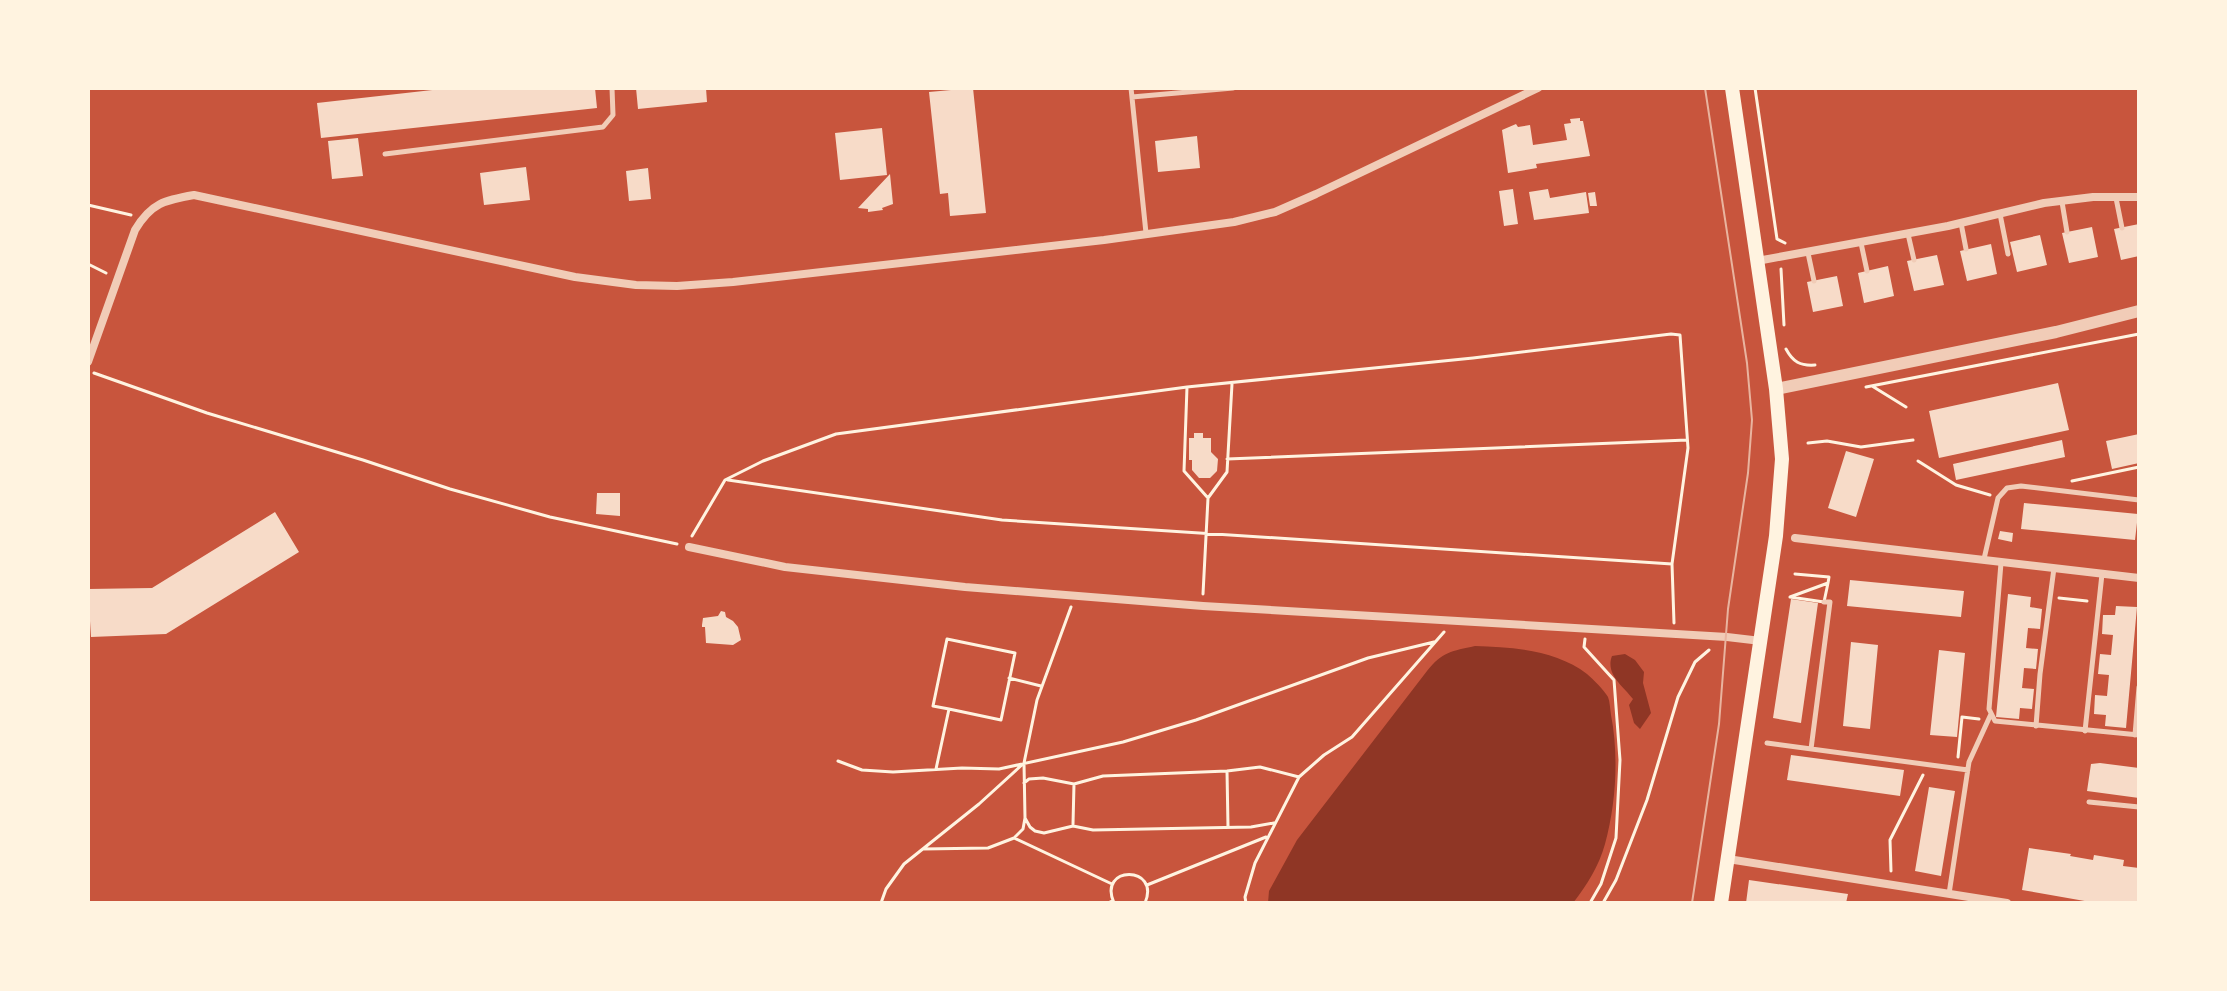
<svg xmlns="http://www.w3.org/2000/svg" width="2227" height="991" viewBox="0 0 2227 991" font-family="'Space Grotesk',sans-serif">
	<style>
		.water { fill: #8f3625 }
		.building { fill: #f7dbc8 }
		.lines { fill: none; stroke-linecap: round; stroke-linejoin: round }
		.path { stroke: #fff3e0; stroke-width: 3 }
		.service { stroke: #f1ccb7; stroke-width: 5 }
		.minor { stroke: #f1ccb7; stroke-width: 8 }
		.tertiary { stroke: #f1ccb7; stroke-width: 12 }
		.secondary { stroke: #fff3e0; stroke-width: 14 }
		.tram { stroke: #e9b49f; stroke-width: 2 }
	</style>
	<rect width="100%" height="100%" fill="#c8553d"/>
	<!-- water -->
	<path class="water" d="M1475,646c37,1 81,4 112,28 6,5 17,16 21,23 2,5 2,12 3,18 8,41 5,89 -6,129 -6,22 -18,41 -32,59h-305l1,-12 28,-51 130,-169c15,-19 25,-20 48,-25z
		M1625,654l10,6 9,12 -1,11 8,30 -11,16 -6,-6 -5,-18 4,-6c-10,-13 -28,-25 -21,-43z"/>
	<!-- building -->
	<path class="building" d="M450,88h145l2,20 -276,30 -4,-35z
		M636,88h70l1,14 -69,7z
		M973,88l13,125 -36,3 -2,-23 -8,1 -11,-102z
		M1580,118v3h3l7,35 -54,8 1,4 -29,5 -6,-43 14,-6 2,3 12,-2 3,20 34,-5 -3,-16 7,-1 -1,-4z
		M882,128l5,47 -47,5 -5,-47z
		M1197,136l3,32 -42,4 -3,-31z
		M358,138l5,38 -31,3 -4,-38z
		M526,167l4,33 -46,5 -4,-32z
		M648,168l3,31 -22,2 -3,-30z
		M890,174l3,30 -11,4 1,2 -15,2v-3l-10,-1z
		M1513,189l5,35 -14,2 -5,-35z
		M1548,189l2,9 36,-6 3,21 -55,7 -5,-28z
		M1595,192l2,14h-7l-2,-13z
		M2139,224v32l-18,4 -7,-31z
		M2092,227l6,30 -29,6 -7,-30z
		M2040,235l7,30 -30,7 -7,-30z
		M1991,244l6,30 -30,7 -7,-30z
		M1937,255l7,30 -30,6 -7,-30z
		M1888,266l6,30 -30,7 -6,-30z
		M1837,276l6,30 -30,6 -6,-30z
		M2058,383l11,47 -130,28 -10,-47z
		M1194,433h9v5h8v14l7,7 -1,12 -7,7h-11l-7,-8v-10h-3v-22h5z
		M2139,434v29l-27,6 -6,-28z
		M2062,440l3,17 -109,23 -3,-16z
		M1846,451l28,8 -18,58 -28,-9z
		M597,493h23v23l-24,-2z
		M2024,503l114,11 -3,26 -114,-11z
		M275,512l24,40 -133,82 -75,3 -3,-48 64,-1z
		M2000,531l13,2 -1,9 -14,-3z
		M1850,580l114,11 -3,26 -114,-11z
		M2008,594l23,3 -1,10 12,2 -2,20 -12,-1 -2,20 12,1 -2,20 -12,-1 -1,11 -1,9 12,1 -2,20 -12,-1 -1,11 -23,-2z
		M1791,599l27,4 -17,120 -28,-5z
		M2116,606l21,1 -11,121 -21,-2 1,-11 -12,-1 1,-19 12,1 2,-21 -11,-1 2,-20 11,1 2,-20 -11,-1 1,-19h12z
		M721,611l4,1 1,5 7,4 5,6 3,13 -8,5 -27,-2 -1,-16h-3v-2l1,-7 15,-2z
		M1851,642l27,3 -8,84 -27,-3z
		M1939,650l26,3 -8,84 -27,-2z
		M1791,755l113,15 -4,26 -113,-16z
		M2100,763l39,5v30l-52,-7 4,-27z
		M1929,787l26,4 -14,85 -26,-5z
		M2029,848l42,6 -1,2 23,4 1,-5 30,5 -1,6 16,2v35h-43l-74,-13z
		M1749,880l99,14 -2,9h-100z"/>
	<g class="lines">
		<!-- path -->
		<path class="path" d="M1755,88l22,151 8,4
			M88,205l43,10
			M88,264l18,9
			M1781,269l3,56
			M1786,349c7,13 14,17 29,16
			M94,373l113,40 156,47 87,29 100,28 127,27
			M1872,386l34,21
			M1187,387l-3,84 24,27 19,-26 5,-88
			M1866,387l273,-53
			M1808,443l19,-2 34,6 52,-7
			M1227,459l460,-19
			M1918,461l38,24 34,10
			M728,480l274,40 670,44
			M2072,481l67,-14
			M692,536l33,-56 38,-19 73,-27 351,-47 286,-29 198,-24 9,1 8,113 -16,116 2,59
			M1795,574l34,3 -1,6
			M1828,583l-4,19 -34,-5z
			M1203,594l5,-96
			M2059,598l28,3
			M1585,639l-1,8 30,33 6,80 -4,78 -15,46 -11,19
			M1009,678l32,8
			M1958,757l4,-40 17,2
			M838,761l24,9 31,2 69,-4 37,1 124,-27 73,-22 172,-62 66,-16
			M1024,763l1,55 5,9 5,4 9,2 29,-7 20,4 158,-3 23,-4
			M936,769l13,-60 52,11 14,-67 -68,-14 -14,67 16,3
			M1227,771l1,56
			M1024,783l5,-4 14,-1 31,6 29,-8 124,-5 33,-4 39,10
			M1073,824l1,-40
			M1014,838l9,-9 2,-11
			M923,849l65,-1 26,-10 98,46
			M1891,871l-1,-31 33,-65
			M1147,885l119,-48
			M881,903l5,-14 18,-25 75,-60 45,-41 13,-63 34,-93
			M1108,903l4,-2 2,2c-17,-38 47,-38 31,0
			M1246,903l-1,-6 10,-34 44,-86 25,-22 28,-18 92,-105
			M1603,903l13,-23 31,-80 31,-103 17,-35 14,-12"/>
		<!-- service -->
		<path class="service" d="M1131,88l15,145
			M1132,97l101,-9
			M385,154l218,-27 10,-12 -1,-27
			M2116,198l6,30
			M2062,202l5,30
			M2000,214l8,40
			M1961,223l5,26
			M1908,234l6,26
			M1861,243l6,28
			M1808,253l6,28
			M1984,559l14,-61 9,-10 14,-2 118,14
			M2001,563l-12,146 6,12 144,14
			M2036,726l4,-52 14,-106
			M2085,731l17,-157
			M2135,735l4,-48
			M1767,743l201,27
			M1811,749l19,-147h-6
			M2089,802l50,5
			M1949,894l20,-132 22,-48"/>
		<!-- minor -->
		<path class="minor" d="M1757,261l191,-35 96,-23 49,-6h46
			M88,362l47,-132c16,-27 30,-30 59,-35l381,82 61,8 41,1 56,-4 371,-42 130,-18 41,-10 41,-18 222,-106
			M1795,538l344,40
			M689,547l96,20 180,20 238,19 524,31 34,4
			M1728,859l279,44"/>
		<!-- tertiary -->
		<path class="tertiary" d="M1776,389l280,-57 83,-21"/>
		<!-- secondary -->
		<path class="secondary" d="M1721,903l55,-367 6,-77 -6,-70 -44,-301"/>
		<!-- tram -->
		<path class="tram" d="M1692,903l27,-179 9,-115 20,-136 4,-53 -5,-57 -42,-275"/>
	</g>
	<!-- border -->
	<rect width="2227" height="991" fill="none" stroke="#fff3e0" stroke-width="180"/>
</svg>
